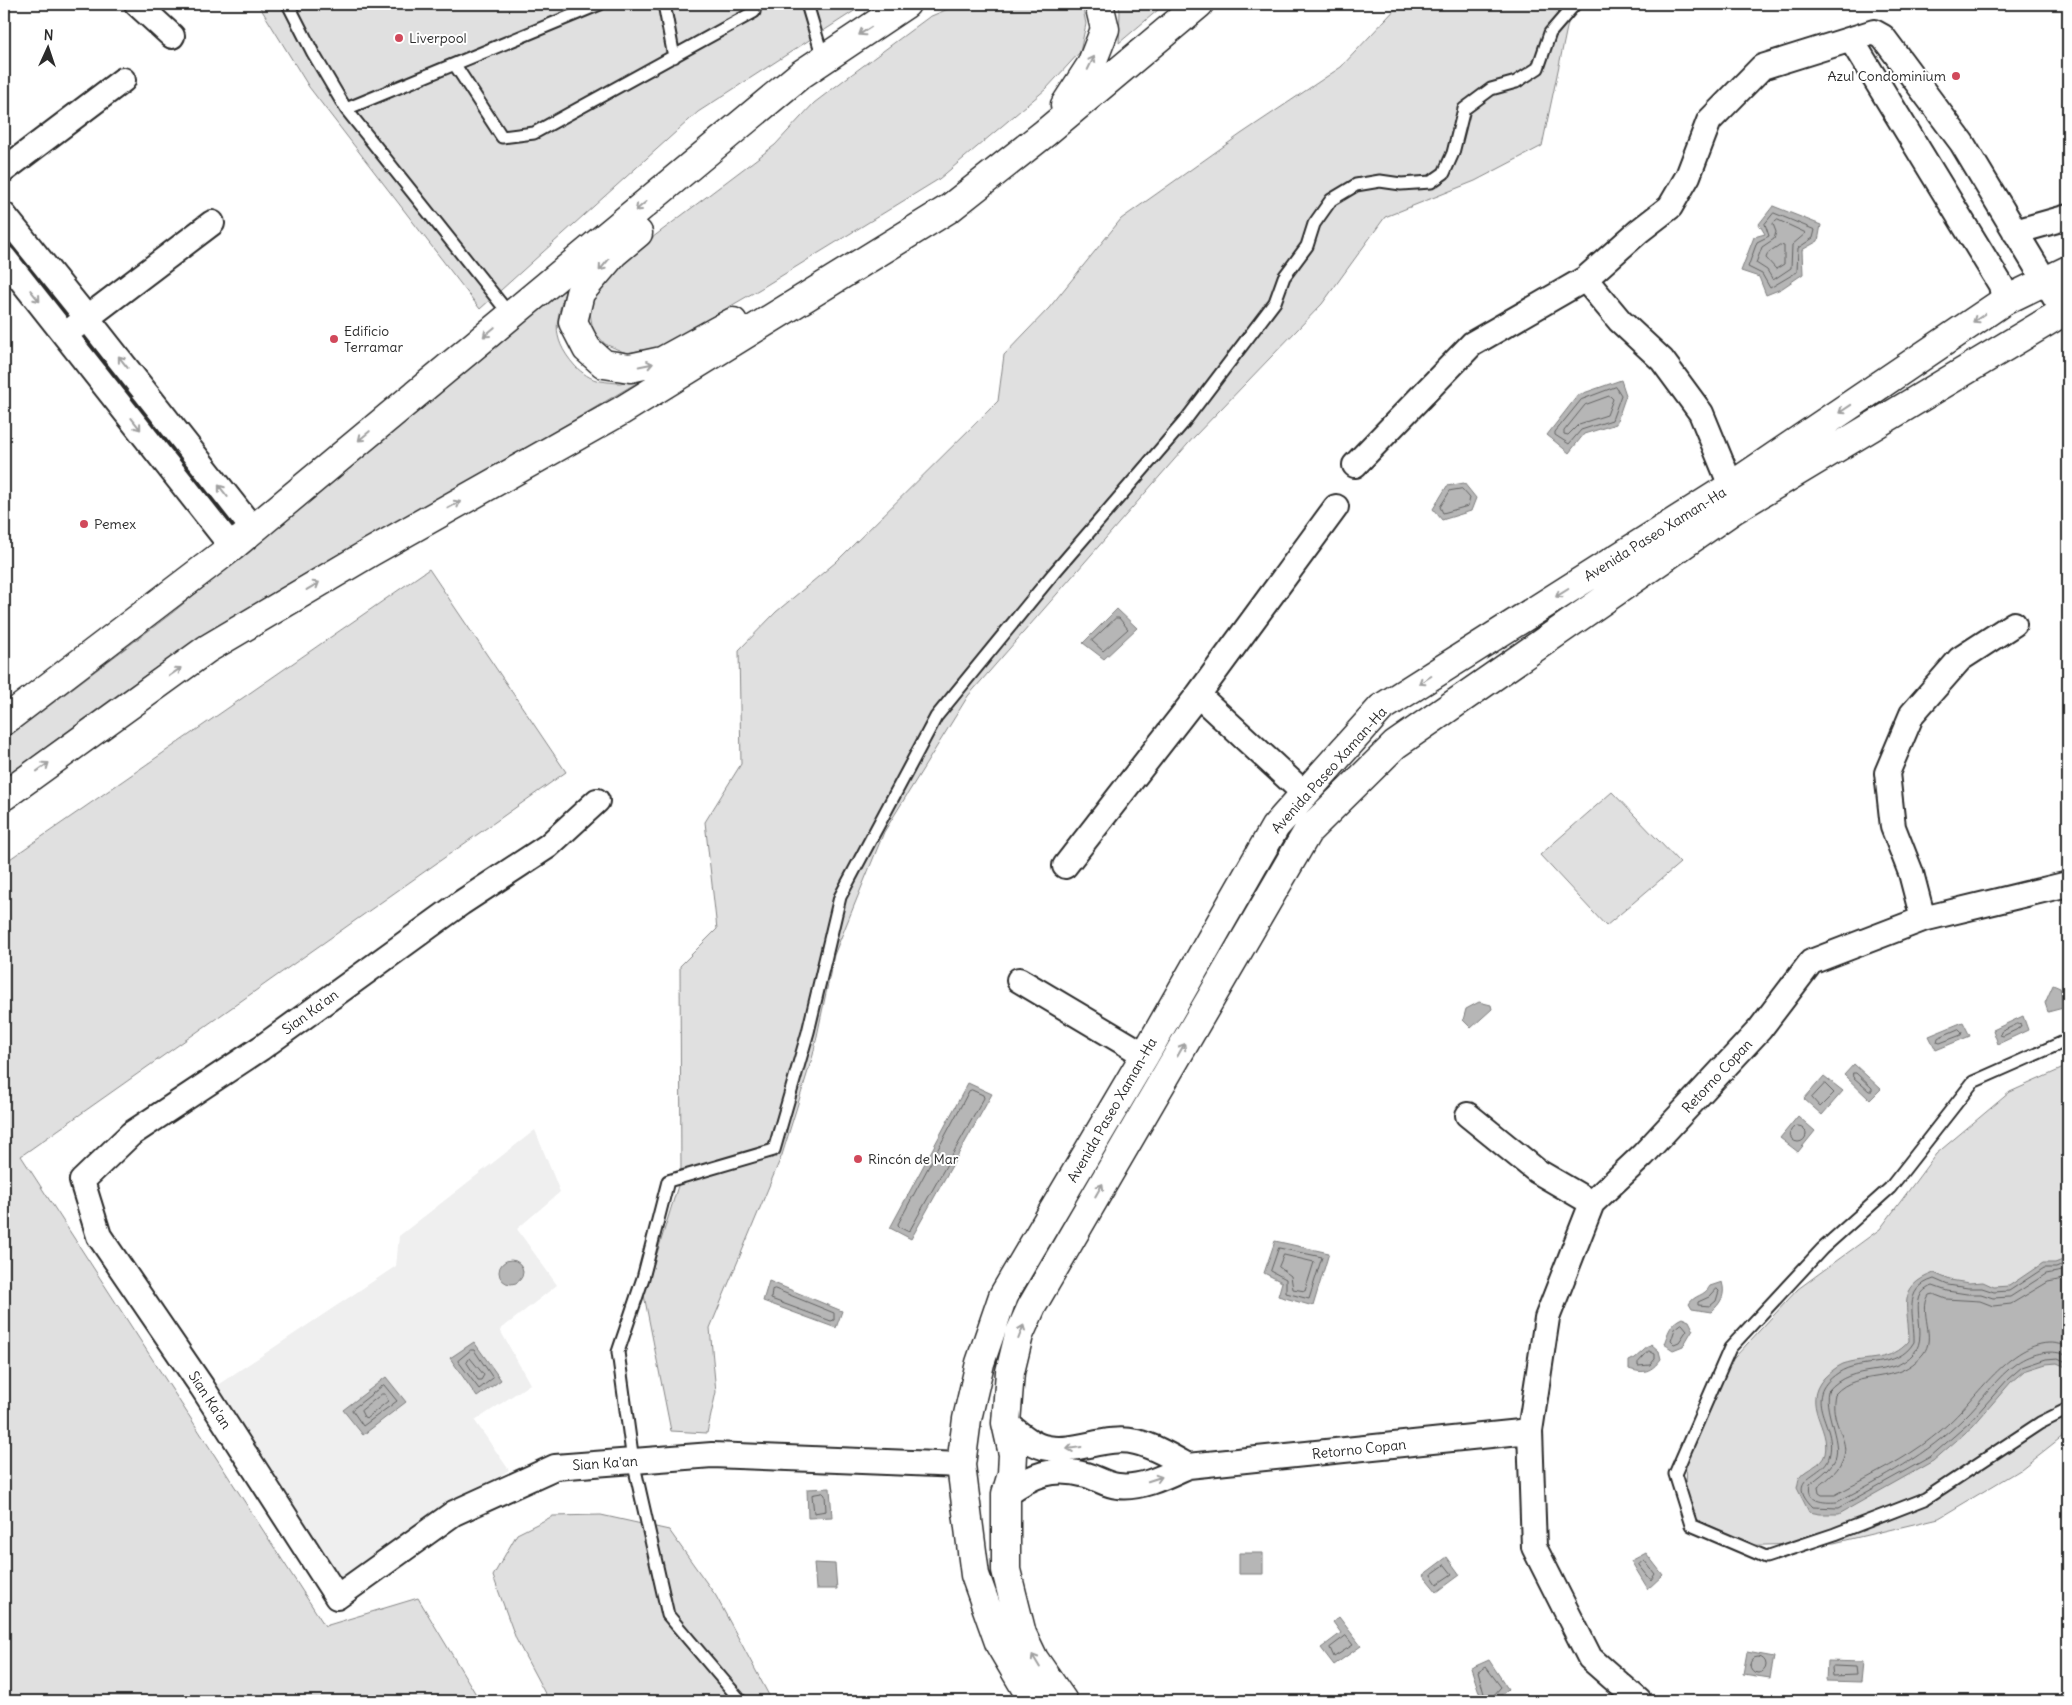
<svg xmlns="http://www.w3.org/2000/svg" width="2072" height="1705" viewBox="0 0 2072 1705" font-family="Delius,sans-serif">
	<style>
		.built { fill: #efefef }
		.green { fill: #e0e0e0; stroke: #868686 }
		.water { fill: #b6b6b6; stroke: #7e7e7e }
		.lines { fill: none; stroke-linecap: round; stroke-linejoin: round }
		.shore { stroke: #636363; stroke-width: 1 }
		.lane-casing { stroke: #2b2b2b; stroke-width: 15 }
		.street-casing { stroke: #2b2b2b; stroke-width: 28 }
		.secondary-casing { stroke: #2b2b2b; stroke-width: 31 }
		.highway-casing { stroke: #2b2b2b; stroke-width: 31 }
		.lane { stroke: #fff; stroke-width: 11 }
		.street { stroke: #fff; stroke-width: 24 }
		.secondary { stroke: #fff; stroke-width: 28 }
		.highway { stroke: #fff; stroke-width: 28 }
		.oneway { stroke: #a0a0a0 }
		.poi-dot { fill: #d1495b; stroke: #fff; stroke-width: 2 }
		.labels { text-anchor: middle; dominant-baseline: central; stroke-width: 4; stroke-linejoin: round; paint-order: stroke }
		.poi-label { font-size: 14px; fill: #2b2b2b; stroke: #fff; text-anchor: start }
		.street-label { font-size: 14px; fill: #2b2b2b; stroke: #fff }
	</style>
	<rect width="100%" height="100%" fill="#fff"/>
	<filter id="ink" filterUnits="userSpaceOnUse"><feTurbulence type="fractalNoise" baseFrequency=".02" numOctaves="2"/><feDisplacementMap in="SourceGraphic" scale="10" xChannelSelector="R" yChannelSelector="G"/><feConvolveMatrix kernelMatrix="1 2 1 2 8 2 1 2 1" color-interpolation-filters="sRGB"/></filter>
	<g filter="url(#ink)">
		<!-- built -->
		<path class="built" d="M535,1130l25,62 -43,37 40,56 -57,45 30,54 -55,37 34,49 -171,112 -122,-196 180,-120 3,-30z"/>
		<!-- green -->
		<path class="green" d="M258,4h607l-167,108 -218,197 -171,-222z
			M960,4h122l4,20 -6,28 -34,37 -107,90 -179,110 -100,58 -34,6 -21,-9 -12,-14 -3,-17 2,-14 36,-43 147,-111 39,-42 30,-23 85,-63z
			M1118,4h47l-46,39 1,-32z
			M1400,4h172l-30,142 -67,35 -90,36 -63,87 -128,133 -226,259 -84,136 -50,123 -21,100 -31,100 -72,173 6,64 -9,41 -36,-2 -27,-136 37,-119 -1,-210 37,-37 -12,-107 36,-58 -2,-114 37,-38 60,-50 162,-161 6,-46 45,-47 72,-89 120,-85 100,-67z
			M568,283c-11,35 -20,52 7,83 6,6 16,14 26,15 6,1 14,2 19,2 9,-1 14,-7 23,-4 -135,82 -275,155 -410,238 -79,49 -154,106 -229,161v-38l168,-127 330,-271z
			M429,569l137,203 -545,384 304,470 93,-28 62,103h-476v-838z
			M1612,792l68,71 -74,63 -66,-71z
			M2068,1066v366l-47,37 -82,49 -105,25 -103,3 -47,-34 3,-74 36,-68 75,-81 82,-60 56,-75 74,-62z
			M601,1515l68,15 47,66 56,105h-223l-33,-62 -23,-63 24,-42 36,-18z"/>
		<!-- water -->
		<path class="water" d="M1773,206l48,19 -3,16 -16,9 1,24 -22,15 -15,6 -7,-18 -18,-6 13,-34 11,-3 -6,-10z
			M1621,380l5,15 -10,29 -32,10 -15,19 -22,-18 31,-40z
			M1464,483l12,15 -5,13 -29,9 -9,-11 14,-23z
			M1117,609l20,19 -33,31 -21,-16z
			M2053,985l7,3 3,11v9l-15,4 -3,-9z
			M1479,1002l12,3 1,4 -21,19 -8,-8 3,-11z
			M2023,1016l5,14 -30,14 -5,-14z
			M1963,1022l7,14 -34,14 -7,-14z
			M1854,1064l27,25 -11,11 -26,-25z
			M1824,1076l19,15 -21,24 -18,-16z
			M968,1083l24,11 -81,145 -21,-11z
			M1798,1116l17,15 -17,21 -18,-14z
			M1275,1241l54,12 -16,53 -35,-10 4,-14 -18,-9z
			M2068,1258v110l-11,-5 -11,1 -22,7 -13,11 -38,44 -40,35 -94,53h-19l-11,-2 -12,-24c1,-3 1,-8 3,-11 6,-9 22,-11 25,-23 6,-27 -25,-49 -1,-76 5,-5 12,-11 19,-14 24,-8 48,-1 66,-23 0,-33 -14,-54 25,-68l16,7 19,3 14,-1 11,5 15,-1 34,-23h12z
			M499 1272a12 12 0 1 1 24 0a12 12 0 1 1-24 0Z
			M769,1281l73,30 -6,17 -73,-27z
			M1722,1282c4,13 -1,21 -11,30l-19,-3 -3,-5c6,-10 15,-7 21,-18z
			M1682,1318l7,3 4,8 -10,17 -10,4 -9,-6c4,-11 6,-21 18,-26z
			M474,1342l27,38 -24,17 -27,-39z
			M1651,1344l8,7 2,8c-10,13 -17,15 -32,10v-8l6,-3z
			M386,1377l20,25 -43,33 -20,-25z
			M830,1488l2,29 -24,1 -1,-29z
			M1239,1553h24v21h-24z
			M1646,1553l17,22 -15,14 -17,-28z
			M1447,1557l13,18 -23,17 -14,-17z
			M814,1563l21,1 2,25h-21z
			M1339,1617l22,29 -27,19 -13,-17 20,-15 -8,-11z
			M1747,1652l27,5 -4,21 -27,-4z
			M1489,1660l19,29 -11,10 -15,2 -11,-33z
			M1827,1661l36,1 -2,20 -35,-1z"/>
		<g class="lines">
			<!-- shore -->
			<path class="shore" d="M1774,213l41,17 -2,8 -15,10 -1,24 -27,16 -8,-14 -14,-7 9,-25 12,-6 -4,-12z
				M1778,220l28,13 -14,12 -1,23 -18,12 -6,-10 -11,-7 6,-16 12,-8 2,-7 -3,-8z
				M1780,245l4,1v18l-8,5 -10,-11 2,-5z
				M1616,387l5,8 -9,25 -31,10 -12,14 -14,-9v-3l26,-32z
				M1610,396l3,3 -6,16 -28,9 -11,11 -4,-1v-3l21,-26z
				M1462,489l8,9 -2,8 -25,7 -3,-6 10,-16z
				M1116,618h3l9,11 -25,22 -11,-10z
				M2018,1024l3,1 -1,3 -17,8 -3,-1 1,-3z
				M1959,1029l3,3 -1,3 -21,8 -3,-1 1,-4z
				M1853,1073h3l16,15v3h-3l-16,-14z
				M1825,1084l9,9 -14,14 -8,-9z
				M972,1090l11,5 1,3 -74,132 -3,1 -8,-4 -1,-3 71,-133z
				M1790 1134a8 8 0 1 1 16 0a8 8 0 1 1-16 0Z
				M1279,1248l43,9 -13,42 -23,-6v-14l-15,-8z
				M1284,1255l30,7 -9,29 -12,-2 -2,-13 -12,-9z
				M2068,1263l-12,5h-12l-35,23 -15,1 -12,-4h-14l-20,-3 -14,-6c-33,10 -19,37 -20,63 -17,29 -52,15 -76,31 -40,27 1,51 -9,84 -5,20 -46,20 -16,50l25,1 92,-51 39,-34 39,-44 14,-12 24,-8 12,-1 10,5
				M2068,1270l-22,4 -36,23 -17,1 -12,-4h-14l-20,-3 -14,-5c-30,8 -2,47 -19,67 -23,27 -61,8 -86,38 -5,22 17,55 5,72 -6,9 -15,14 -23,21 -4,18 13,19 27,18 45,-24 90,-47 127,-84 19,-18 32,-41 53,-55 14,-10 36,-15 51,-7
				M2068,1278l-20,4 -37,22 -18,2 -13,-5 -34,-2 -13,-5 -4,1c-11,17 8,42 -6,59 -26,33 -65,14 -88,40 -9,42 37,52 -17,93l1,6 3,2h13c29,-16 59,-30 86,-49 14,-10 29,-23 40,-35 24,-26 65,-84 107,-64
				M775,1289l59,24v7l-3,1 -60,-22 1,-9z
				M1717,1289l2,2 -3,10 -6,5 -12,-1v-3l11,-5z
				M1682,1324l5,6 -8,12 -5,2 -3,-3 4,-12z
				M471,1350h3l19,28 -14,11 -21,-28z
				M1649,1351l6,3v5l-5,6 -12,1v-3z
				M470,1358l14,17 -3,5h-3l-11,-17z
				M384,1385l13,16 -34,25 -11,-16z
				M382,1394h3l3,7 -21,17 -3,-1 -3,-6z
				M823,1493l2,2 1,16 -12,2 -2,-18z
				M1644,1560l11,14 -4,6 -12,-15z
				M1445,1565l7,9 -15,10 -6,-9z
				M1346,1636l7,9 -19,12 -4,-9z
				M1750 1665a8 8 0 1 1 16 0a8 8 0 1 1-16 0Z
				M1834,1666l21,1 1,8 -23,1 -1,-8z
				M1486,1701l-8,-29 8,-5 15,20 -8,9 -1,5"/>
			<defs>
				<path id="lane" d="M288,4l25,49 33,56 164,206
					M664,4l10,53
					M807,4l16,54
					M455,65l47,72 32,-4 220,-121 1,-8
					M346,109l254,-105
					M2068,1040l-95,42 -83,106 -68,61 -92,99 -55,126 16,51 75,32 69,-23 90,-35 115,-76 28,-14
					M741,1701l-73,-86 -35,-154 -15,-109 25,-74 25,-97 106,-31 34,-118 32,-135 96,-180 117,-143 131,-152 91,-120 9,-25 23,-31 7,-22 17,-24 25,-15 24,-4 21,3 30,-2 13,-9 9,-20 11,-44 27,-20 25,-7 22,-14 12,-35 25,-29"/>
				<path id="street" d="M137,4l35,32
					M1852,41l149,244 3,16
					M4,170l119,-90
					M4,215l83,103 166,211
					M2015,232l53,-15
					M4,258l228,289
					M1585,279l35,42 42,39 39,53 30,73
					M75,327l137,-104
					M1355,465l117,-121 113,-65 54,-48 31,-24 18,-31 21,-55 53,-54 112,-35 9,5 79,106 101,168
					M1198,695l107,99
					M597,801l-49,45 -87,57 -200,145 -130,86 -49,47 17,55 103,151 135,210 117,-84 101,-46 157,-12 249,10
					M1065,866l133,-171 138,-188
					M1923,919l-12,-46 -18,-46 -6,-54 25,-59 48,-55 54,-35
					M1019,980l126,75
					M1468,1115l69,56 55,32
					M1006,1423c12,9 26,23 42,25 29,5 58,-13 88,-6 18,4 36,15 52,24
					M1006,1494c26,-19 47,-28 80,-19 11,3 20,10 32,11 24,3 50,-11 70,-20l342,-35
					M1639,1701l-49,-43 -56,-111 -4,-116 17,-113 45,-115 51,-48 117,-126 51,-67 112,-43 145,-35"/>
				<path id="secondary" d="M1033,1701l-33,-56 -25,-70 -14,-110 6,-46 13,-56 23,-67 142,-241 130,-228 106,-119 350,-222 273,-185 64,-31
					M1063,1701l-29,-42 -12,-25 -16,-64v-76l6,-20 1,-20 -7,-31 4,-51 9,-37 13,-29 276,-475 87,-86 338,-235 335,-201"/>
				<path id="highway" d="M1065,105l26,-40 14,-36 -6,-25
					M638,233l-24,20 -34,40 -7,29 14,27 17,15 26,4 32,-7 71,-39
					M4,721l228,-174 568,-472 106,-71
					M4,796l203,-147 164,-97 250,-141 329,-203 95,-75 154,-129"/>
			</defs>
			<!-- lane casing -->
			<use href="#lane" class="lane-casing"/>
			<!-- street casing -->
			<use href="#street" class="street-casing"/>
			<!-- secondary casing -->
			<use href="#secondary" class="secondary-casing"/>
			<!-- highway casing -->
			<use href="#highway" class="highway-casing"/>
			<!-- lane -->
			<use href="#lane" class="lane"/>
			<!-- street -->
			<use href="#street" class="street"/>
			<!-- secondary -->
			<use href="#secondary" class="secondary"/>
			<!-- highway -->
			<use href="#highway" class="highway"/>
		</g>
		<!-- one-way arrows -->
		<defs><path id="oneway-shaft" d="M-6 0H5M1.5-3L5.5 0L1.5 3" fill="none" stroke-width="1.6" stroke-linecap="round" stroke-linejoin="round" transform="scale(1.25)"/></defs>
		<g class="oneway">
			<use href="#oneway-shaft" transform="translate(865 31) rotate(147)"/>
			<use href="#oneway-shaft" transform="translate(1091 63) rotate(-64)"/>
			<use href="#oneway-shaft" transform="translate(641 206) rotate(140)"/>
			<use href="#oneway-shaft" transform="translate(604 265) rotate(130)"/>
			<use href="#oneway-shaft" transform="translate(35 296) rotate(51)"/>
			<use href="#oneway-shaft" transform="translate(1979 318) rotate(146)"/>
			<use href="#oneway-shaft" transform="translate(489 332) rotate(140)"/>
			<use href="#oneway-shaft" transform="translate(123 362) rotate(-128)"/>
			<use href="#oneway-shaft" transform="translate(646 365) rotate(-12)"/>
			<use href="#oneway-shaft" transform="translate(1845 409) rotate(146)"/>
			<use href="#oneway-shaft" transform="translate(136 424) rotate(52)"/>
			<use href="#oneway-shaft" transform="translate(364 436) rotate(140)"/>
			<use href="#oneway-shaft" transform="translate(223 491) rotate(-128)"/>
			<use href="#oneway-shaft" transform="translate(454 505) rotate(-29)"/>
			<use href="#oneway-shaft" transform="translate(313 586) rotate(-31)"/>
			<use href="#oneway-shaft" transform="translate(1562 593) rotate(148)"/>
			<use href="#oneway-shaft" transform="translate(175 672) rotate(-35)"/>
			<use href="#oneway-shaft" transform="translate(1425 680) rotate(148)"/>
			<use href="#oneway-shaft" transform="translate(43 767) rotate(-36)"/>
			<use href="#oneway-shaft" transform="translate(1181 1050) rotate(-60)"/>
			<use href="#oneway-shaft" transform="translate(1099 1190) rotate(-60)"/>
			<use href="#oneway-shaft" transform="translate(1021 1332) rotate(-69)"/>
			<use href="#oneway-shaft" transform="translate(1074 1448) rotate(172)"/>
			<use href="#oneway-shaft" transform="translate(1155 1479) rotate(-18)"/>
			<use href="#oneway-shaft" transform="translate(1036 1661) rotate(-121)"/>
		</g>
	</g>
	<!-- markers -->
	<g class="poi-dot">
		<circle cx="399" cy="38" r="5"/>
		<circle cx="1956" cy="76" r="5"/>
		<circle cx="334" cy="339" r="5"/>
		<circle cx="84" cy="524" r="5"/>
		<circle cx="858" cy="1159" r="5"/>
	</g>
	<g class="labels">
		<!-- poi labels -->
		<g class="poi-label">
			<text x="409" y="38">Liverpool</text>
			<text x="1946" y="76" text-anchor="end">Azul Condominium</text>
			<text x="344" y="331">Edificio<tspan x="344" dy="16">Terramar</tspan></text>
			<text x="94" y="524">Pemex</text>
			<text x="868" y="1159">Rincón de Mar</text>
		</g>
		<!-- street labels -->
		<g class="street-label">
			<text transform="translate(1655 534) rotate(-32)">Avenida Paseo Xaman-Ha</text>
			<text transform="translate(1329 770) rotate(-48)">Avenida Paseo Xaman-Ha</text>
			<text transform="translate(310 1012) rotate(-36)">Sian Ka'an</text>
			<text transform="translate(1717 1076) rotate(-47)">Retorno Copan</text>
			<text transform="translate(1112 1110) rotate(-60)">Avenida Paseo Xaman-Ha</text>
			<text transform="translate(210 1400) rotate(57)">Sian Ka'an</text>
			<text transform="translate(1359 1449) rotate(-6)">Retorno Copan</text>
			<text transform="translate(605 1463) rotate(-4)">Sian Ka'an</text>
		</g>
	</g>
	<!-- margin -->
	<rect width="2072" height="1705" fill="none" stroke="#fff" stroke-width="20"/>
	<rect x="10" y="10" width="2052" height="1685" fill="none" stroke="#2b2b2b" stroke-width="2" filter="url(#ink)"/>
	<!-- north arrow -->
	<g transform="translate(48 48) rotate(3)" stroke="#ffffff" stroke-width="4" paint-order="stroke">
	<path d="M0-4L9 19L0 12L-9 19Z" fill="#2b2b2b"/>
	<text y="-8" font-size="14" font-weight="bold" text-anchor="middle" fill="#2b2b2b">N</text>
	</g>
</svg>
